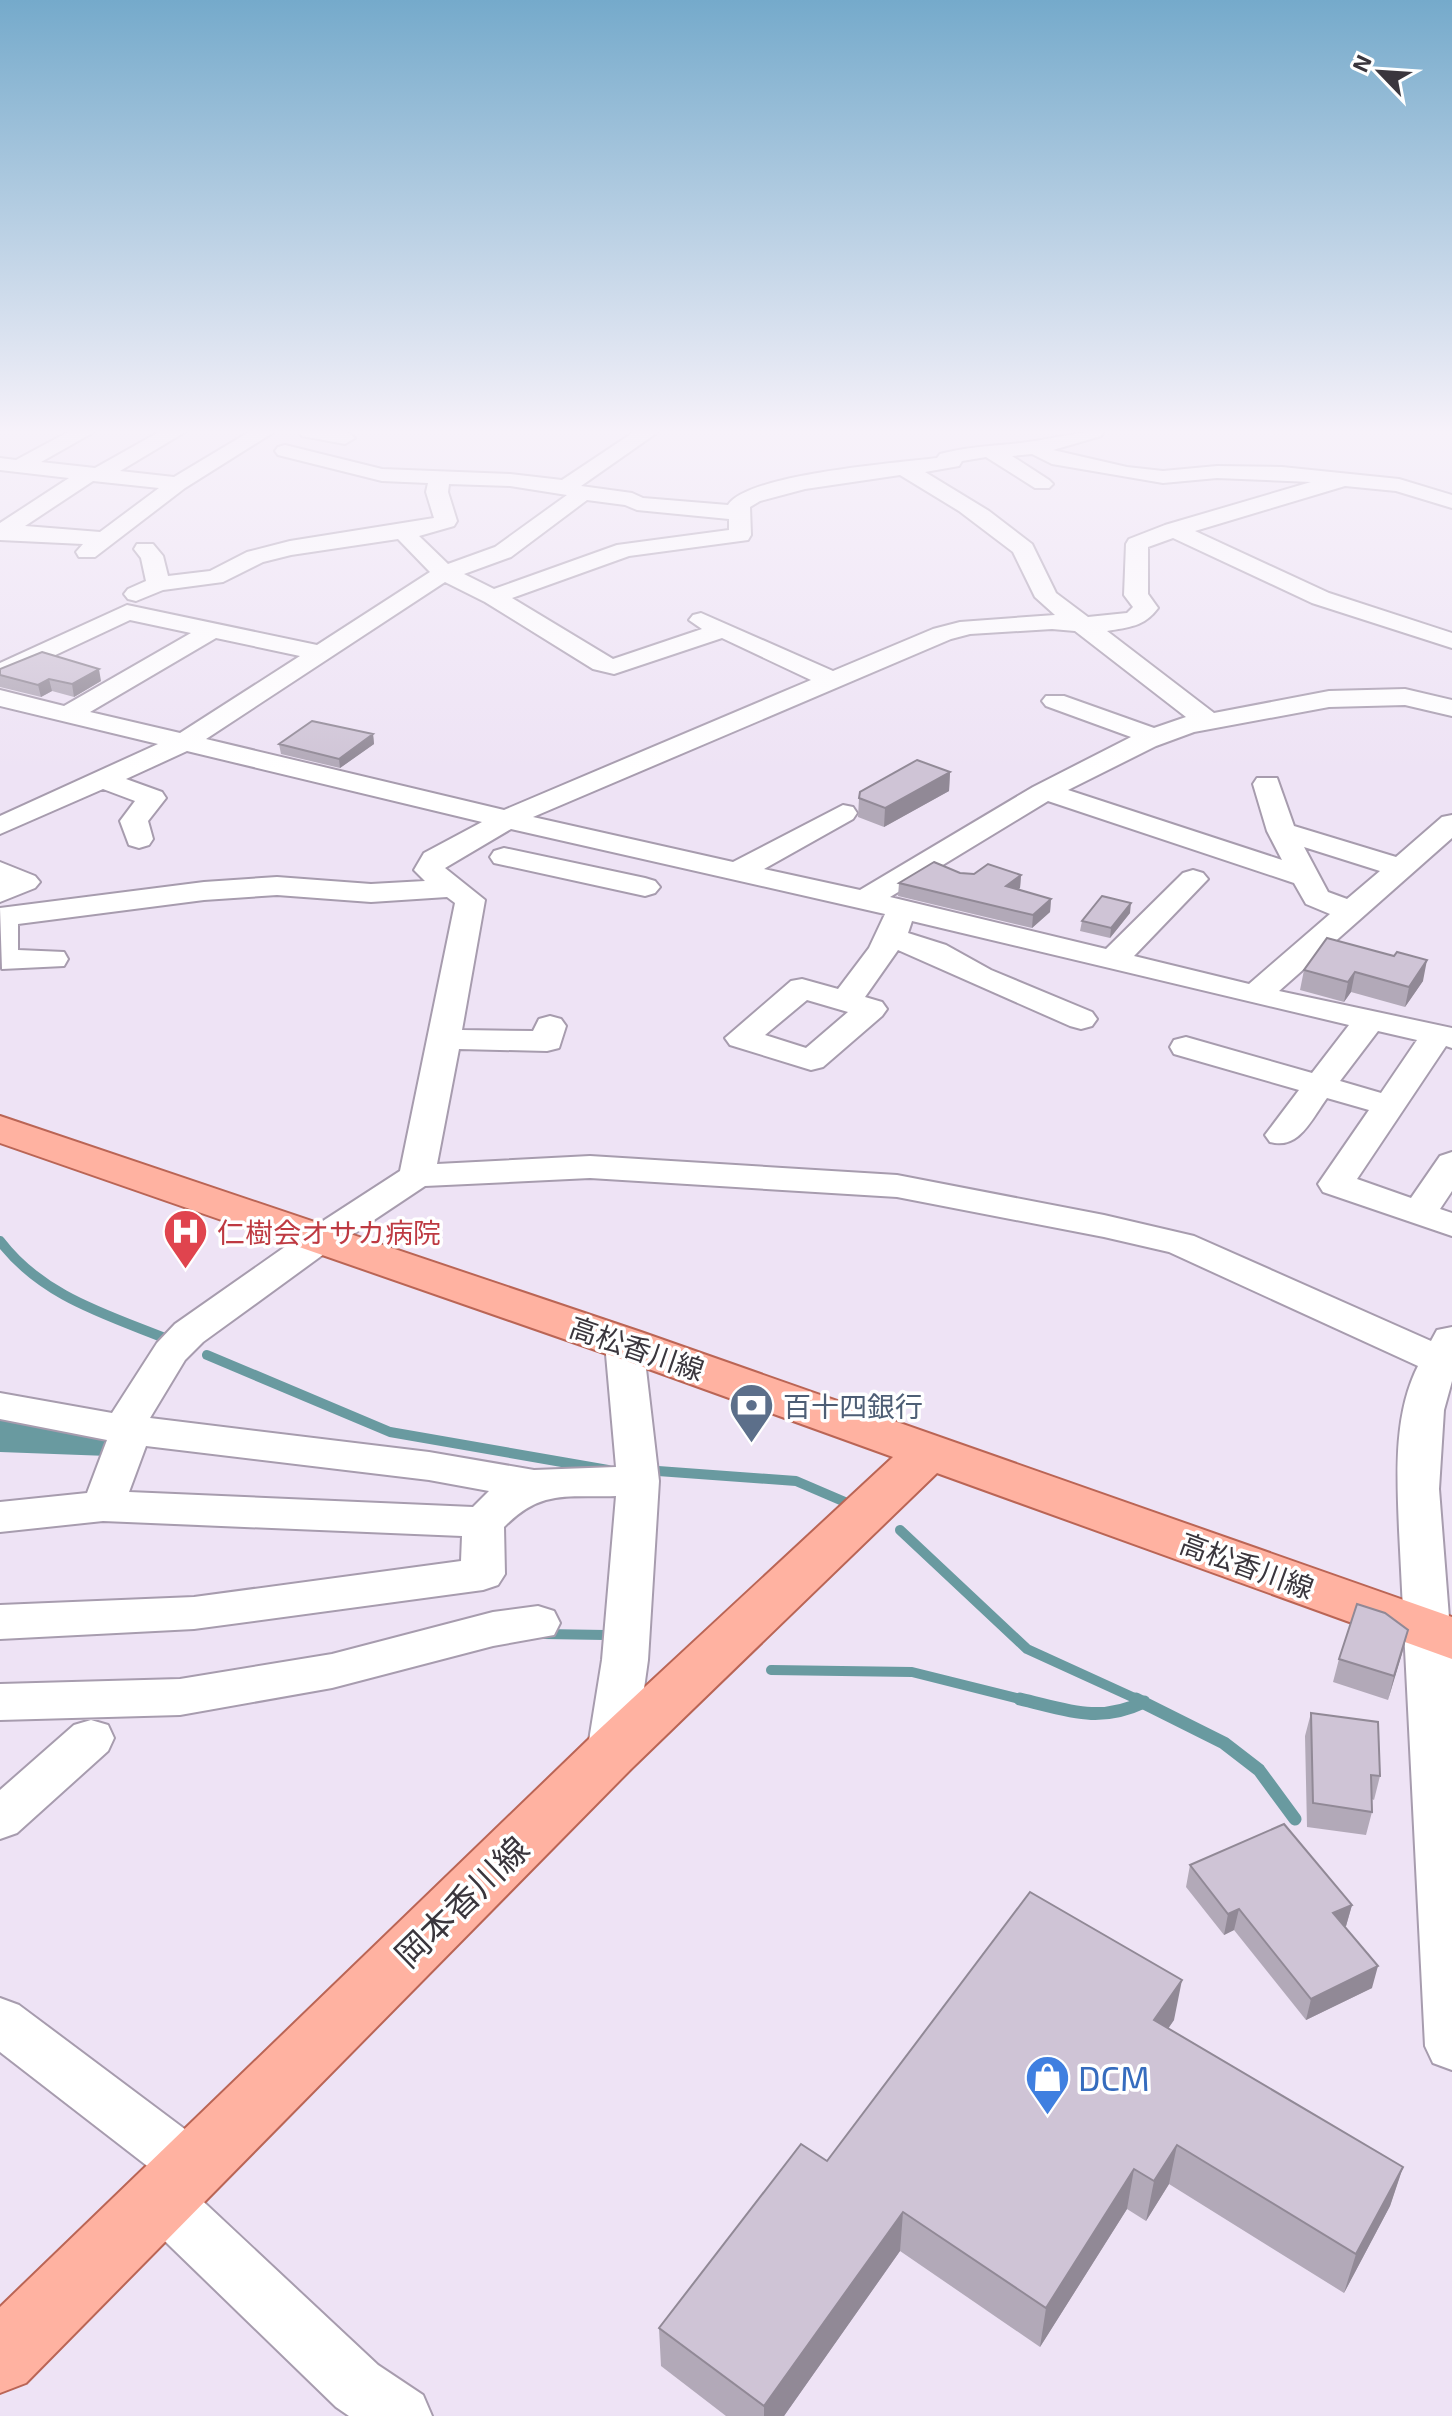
<svg xmlns="http://www.w3.org/2000/svg" width="1452" height="2416" viewBox="0 0 1452 2416" font-family="'Exo 2','Noto Sans JP',sans-serif">
	<style>
		.water { fill: #699aa0 }
		.lines { fill: none; stroke-linecap: round; stroke-linejoin: round }
		.stream-far1 { stroke: #699aa0; stroke-width: 10 }
		.stream { stroke: #699aa0; stroke-width: 13 }
		.minor-casing { stroke: #a79cae; stroke-width: 4 }
		.major-casing { stroke: #ba6555; stroke-width: 4 }
		.minor { fill: #fff; fill-rule: evenodd }
		.major { fill: #ffb2a1; fill-rule: evenodd }
		.wall { fill: #b2a9b8 }
		.shaded-wall { fill: #918996 }
		.building { fill: #cfc4d6; stroke: #918996; stroke-width: 2 }
		.labels { text-anchor: middle; dominant-baseline: central; stroke-width: 7; stroke-linejoin: round; paint-order: stroke }
		.health-label { font-size: 28px; fill: #be3a42; stroke: #fff; text-anchor: start }
		.street-label { font-size: 28px; fill: #3a363d; stroke: #fff }
		.service-label { font-size: 28px; fill: #4e5e75; stroke: #fff; text-anchor: start }
		.near-street-label { font-size: 34px; fill: #3a363d; stroke: #fff }
		.near-shop-label { font-size: 34px; fill: #366cbe; stroke: #fff; text-anchor: start }
	</style>
	<rect width="100%" height="100%" fill="#eee3f5"/>
	<!-- water -->
	<path class="water" d="M0,1419l119,17 -11,20 -108,-4z"/>
	<g class="lines">
		<!-- stream-far1 -->
		<path class="stream-far1" d="M0,1241c42,55 105,73 167,98
			M207,1355l183,77 218,38
			M658,1471l138,10 49,21
			M900,1530l127,119 114,52
			M544,1634l61,1
			M771,1670l141,2 116,29"/>
		<!-- stream -->
		<path class="stream" d="M1020,1699c47,11 78,25 124,3
			M1136,1699l88,44 35,27 36,49"/>
		<defs>
			<path id="minor" d="M68,432h26l-53,30 54,6 64,-36h26l-65,39 54,6 75,-45h25l-89,56 -90,69h-16l-3,-5 7,-8 -83,-4v-17l69,-45 -69,-8v-12l16,2zM93,481l66,7 -59,44 -75,-6z
				M299,432h48l8,6 -10,6 -43,-8z
				M634,432h24l-77,54 51,7 11,5 85,7c20,-31 169,-42 209,-47l3,-4c29,-8 58,-8 88,-12 29,-4 45,-10 76,-10l-3,4 -48,14 74,17 36,4 54,-5 65,1 117,12 53,16v13l-56,-17 -51,-5 -150,45 134,62 123,40v15l-140,-45 -139,-65 -25,9v47l10,14c-14,19 -29,19 -51,23l107,82 115,-22 76,-2 47,11v16l-47,-11 -76,2 -135,25 -38,14 -88,44 214,70 -15,-29 -14,-47 4,-6h20l17,48 102,31 46,-40 10,-2v23l-173,153 173,37v20l-6,-2 -89,133 54,19 29,-42 12,-4v39l-12,18 12,4v23l-129,-44 -5,-8 51,-74 -42,-12c-16,22 -28,52 -57,44l-5,-7 34,-45 -125,-36 -4,-7 4,-7 12,-3 126,36 37,-48 -437,-104 -4,12 38,12 45,25 101,42 5,7 -5,7 -11,3 -11,-3 -172,-76 -33,47 17,5 5,7 -5,7 -59,51 -12,3 -81,-25 -5,-7 66,-57 11,-2 36,10 31,-41 16,-34 -374,-85 -66,39 40,32 -23,130 71,1 6,-12 11,-3 11,3 5,7 -7,22 -12,3 -88,-2 -22,115 153,-8 307,19 207,40 90,21 237,105 6,-11 15,-3v54l-8,29 -5,79 13,167v414l-19,-7 -8,-17 -26,-516c-2,-53 -6,-115 19,-164l-249,-114 -65,-15 -207,-40 -307,-19 -165,8 -90,60 -132,96 -18,18 -35,58 279,34 105,18 82,-3 -11,-124 5,-9 14,-4 14,4 5,9 16,138 -11,179 -13,93 -7,13 -17,6 -17,-6 -7,-13 15,-93 14,-164c-50,2 -74,-7 -112,31l1,47 -7,11 -15,5 -289,39 -194,10v-34l194,-8 267,-36 1,-25 -359,-15 -103,11v-30l87,-9 20,-53 -107,-21v-26l112,20 45,-70 18,-19 134,-94 91,-59 55,-268 -8,-6 -76,5 -94,-7 -73,5 -186,24v26l46,2 4,7 -4,7 -62,3 -2,-61 204,-26 73,-5 94,7 54,-3 -11,-11 10,-17 58,-31 -295,-71 -61,28 36,13 4,6 -18,23 5,18 -4,6 -10,3 -10,-3 -9,-24 15,-20 -32,-12 -103,45v-18l158,-72 -158,-38v-16l64,16 127,-73 -61,-13 -130,61v-18l127,-58 190,40 113,-73 -32,-33 -107,16 -28,7 -40,20 -60,8 -27,11 -8,-2 -4,-5 4,-5 18,-8 -5,-23 -7,-9 3,-5h16l10,12 5,20 42,-5 37,-19 43,-11 144,-23 -8,-26 2,-9 -46,-2 -104,-26 -3,-4 3,-4 7,-2 97,24 128,5 52,6zM1032,454l20,10 111,19 54,-5 94,4 -146,43 -36,14 -3,5 -2,51 9,12 -6,6 -39,4 -32,-24 -24,-49 -43,-33 -64,-39 34,-6 3,-5 24,-4 49,31h14l4,-4 -4,-4 -37,-24zM900,475l59,36 54,41 22,45 20,18 -95,7 -27,7 -100,42 -132,-58 -8,2 -4,5 13,9 -89,30 -101,-61 117,-42 119,-16 3,-5 -1,-28 10,-6 45,-12zM449,484l61,2 57,9 -72,52 -47,17 -29,-28 35,-10 3,-5 -9,-29zM587,500l38,5 12,5 92,9v11l-112,15 -123,44 -30,-15 47,-17zM445,582l40,20 108,67 21,5 108,-36 89,42 -307,130 -298,-71zM1052,629l23,2 111,86 -32,11 -90,-32h-18l-4,5 4,5 85,31 -98,50 -173,103 -96,-21 89,-50 4,-6 -4,-6 -10,-2 -110,57 -200,-45 418,-178 19,-5zM216,638l84,18 -120,77 -90,-21zM1048,801l246,82 12,21 24,10 -81,70 -115,-28 74,-77 -5,-6 -10,-3 -10,3 -77,76 -216,-52zM1304,847l76,24 -33,28 -19,-7zM807,1000l41,12 -42,36 -41,-13zM1378,1031l39,9 -36,53 -41,-12zM146,1446l283,34 60,11 -16,16 -344,-15z
				M504,848l141,30 10,3 5,6 -5,6 -10,3 -151,-33 -4,-6 4,-6z
				M0,862l35,14 5,6 -5,6 -35,14z
				M538,1606l16,5 6,12 -6,12 -61,11 -161,42 -152,27 -180,5v-36l180,-5 152,-25 161,-42z
				M91,1720l17,5 6,13 -6,13 -91,82 -17,6v-49l74,-65z
				M0,1998l19,7 191,143 8,18 -8,18 -18,7 186,174 45,30 9,21h-83l-13,-9 -197,-191 -8,-19 8,-19 16,-6 -155,-120z"/>
			<path id="major" d="M0,1116l641,216 811,285v42l-515,-186 -306,296 -605,614 -26,10v-86l591,-570 302,-280 -286,-103 -607,-211z"/>
		</defs>
		<!-- minor casing -->
		<use href="#minor" class="minor-casing"/>
		<!-- major casing -->
		<use href="#major" class="major-casing"/>
		<!-- minor -->
		<use href="#minor" class="minor"/>
		<!-- major -->
		<use href="#major" class="major"/>
	</g>
	<!-- wall -->
	<path class="wall" d="M0,669l101,12 -27,16 -22,-6 -11,6 -41,-10z
		M373,734l1,10 -34,24 -59,-14 -2,-10z
		M950,772l-1,19 -65,36 -26,-10 1,-19z
		M960,873l14,1 47,1 -1,13 -2,1 33,10 -1,13 -18,16 -134,-32 1,-13z
		M1130,913l-20,25 -30,-7 2,-10z
		M1327,938l96,43 -18,26 -54,-15 -7,10 -44,-12 4,-20z
		M1408,1630l-20,70 -55,-18 6,-23z
		M1311,1713l69,63 -6,24 -2,-1v13l-6,23 -59,-8 -2,-91z
		M1190,1865l162,40 -6,21 -2,1 28,61 -66,32 -72,-90 -10,5 -38,-48z
		M1174,2020l-6,8 235,139 -13,39 -46,87 -175,-109 -23,37 -19,-12 -87,138 -140,-96 -116,165h-58l-65,-50 -2,-38 168,-167z"/>
	<!-- shaded-wall -->
	<path class="shaded-wall" d="M99,669l2,12 -27,16 -2,-13z
		M49,679l3,12 -11,6 -3,-12z
		M373,734l1,10 -34,24 -1,-9z
		M950,772l-1,19 -65,36 1,-19z
		M1021,875l-1,13 -15,11 1,-13z
		M1051,899l-1,13 -18,16 1,-13z
		M1131,903l-1,10 -20,25 1,-10z
		M1427,960l-4,21 -18,26 4,-20z
		M1355,972l-4,20 -7,10 4,-20z
		M1408,1630l-6,24 -14,46 6,-24z
		M1352,1905l-6,21 -18,8 5,-21z
		M1239,1909l-5,21 -10,5 4,-21z
		M1378,1966l-6,22 -66,32 5,-21z
		M1182,1980l-8,40 -27,40 7,-40z
		M1177,2145l-8,39 -23,37 8,-40z
		M1403,2167l-13,39 -46,87 12,-39z
		M1134,2169l-7,40 -87,138 6,-39z
		M903,2212l-3,39 -116,165h-20v-10z"/>
	<!-- building -->
	<path class="building" d="M42,652l57,17 -27,15 -23,-5 -11,6 -38,-10v-6z
		M312,721l61,13 -34,25 -60,-15z
		M917,760l33,12 -65,36 -26,-10 1,-6z
		M934,862l26,11 14,1 14,-10 33,11 -15,11 45,13 -18,16 -134,-32z
		M1102,896l29,7 -20,25 -29,-7z
		M1327,938l67,18 3,-4 30,8 -18,27 -54,-15 -7,10 -44,-12z
		M1357,1604l28,9 23,17 -14,46 -55,-17z
		M1311,1713l67,9 2,54 -9,-1 1,37 -59,-9z
		M1284,1824l68,81 -19,8 45,53 -67,33 -72,-90 -11,5 -38,-49z
		M1030,1892l152,88 -28,40 249,147 -47,87 -179,-109 -23,36 -20,-12 -88,139 -143,-96 -139,194 -105,-78 142,-184 26,17z"/>
	<!-- sky -->
	<linearGradient id="sky" x2="0" y2="1"><stop stop-color="#75aacb"/><stop offset="0.56" stop-color="#f7f2fa"/><stop offset="1" stop-color="#f7f2fa" stop-opacity="0"/></linearGradient>
	<rect width="1452" height="771" fill="url(#sky)"/>
	<!-- icons -->
	<defs>
		<symbol id="hospital-pin" viewBox="-11 -11 22 30"><path d="M0 17L-7.5 6A9.5 9.5 0 1 1 7.5 6Z" fill="#e0444e" stroke="#fff"/><path d="M-5-5h3v3.5h4V-5h3V5h-3V1.5h-4V5h-3Z" fill="#fff"/></symbol>
		<symbol id="bank-pin" viewBox="-11 -11 22 30"><path d="M0 17L-7.5 6A9.5 9.5 0 1 1 7.5 6Z" fill="#5c6f8a" stroke="#fff"/><path d="M-6-4H6V4H-6ZM0-2.3a2.3 2.3 0 1 0 0 4.6a2.3 2.3 0 1 0 0-4.6Z" fill="#fff"/></symbol>
		<symbol id="shop-pin" viewBox="-11 -11 22 30"><path d="M0 17L-7.5 6A9.5 9.5 0 1 1 7.5 6Z" fill="#3f7fe0" stroke="#fff"/><path d="M-5-2.5h2.3a2.7 3.5 0 0 1 5.4 0H5L5.5 6h-11ZM-1.5-2.5h3a1.5 2.3 0 0 0-3 0Z" fill="#fff"/></symbol>
	</defs>
	<g fill-rule="evenodd">
		<use href="#hospital-pin" x="160" y="1206" width="51" height="69"/>
		<use href="#bank-pin" x="726" y="1380" width="51" height="69"/>
		<use href="#shop-pin" x="1022" y="2052" width="51" height="69"/>
	</g>
	<g class="labels">
		<!-- health labels -->
		<g class="health-label">
			<text x="217" y="1232">仁樹会オサカ病院</text>
		</g>
		<!-- street labels -->
		<g class="street-label">
			<text transform="translate(637 1348) rotate(19)">高松香川線</text>
			<text transform="translate(1247 1565) rotate(20)">高松香川線</text>
		</g>
		<!-- service labels -->
		<g class="service-label">
			<text x="783" y="1406">百十四銀行</text>
		</g>
		<!-- near-street labels -->
		<g class="near-street-label">
			<text transform="translate(461 1901) rotate(-44)">岡本香川線</text>
		</g>
		<!-- near-shop labels -->
		<g class="near-shop-label">
			<text x="1078" y="2077">DCM</text>
		</g>
	</g>
	<!-- north arrow -->
	<g transform="translate(1380 72) rotate(295)" stroke="#ffffff" stroke-width="6" paint-order="stroke">
	<path d="M0-6L14 30L0 20L-14 30Z" fill="#3a363d"/>
	<text y="-12" font-size="22" font-weight="bold" text-anchor="middle" fill="#3a363d">N</text>
	</g>
</svg>
